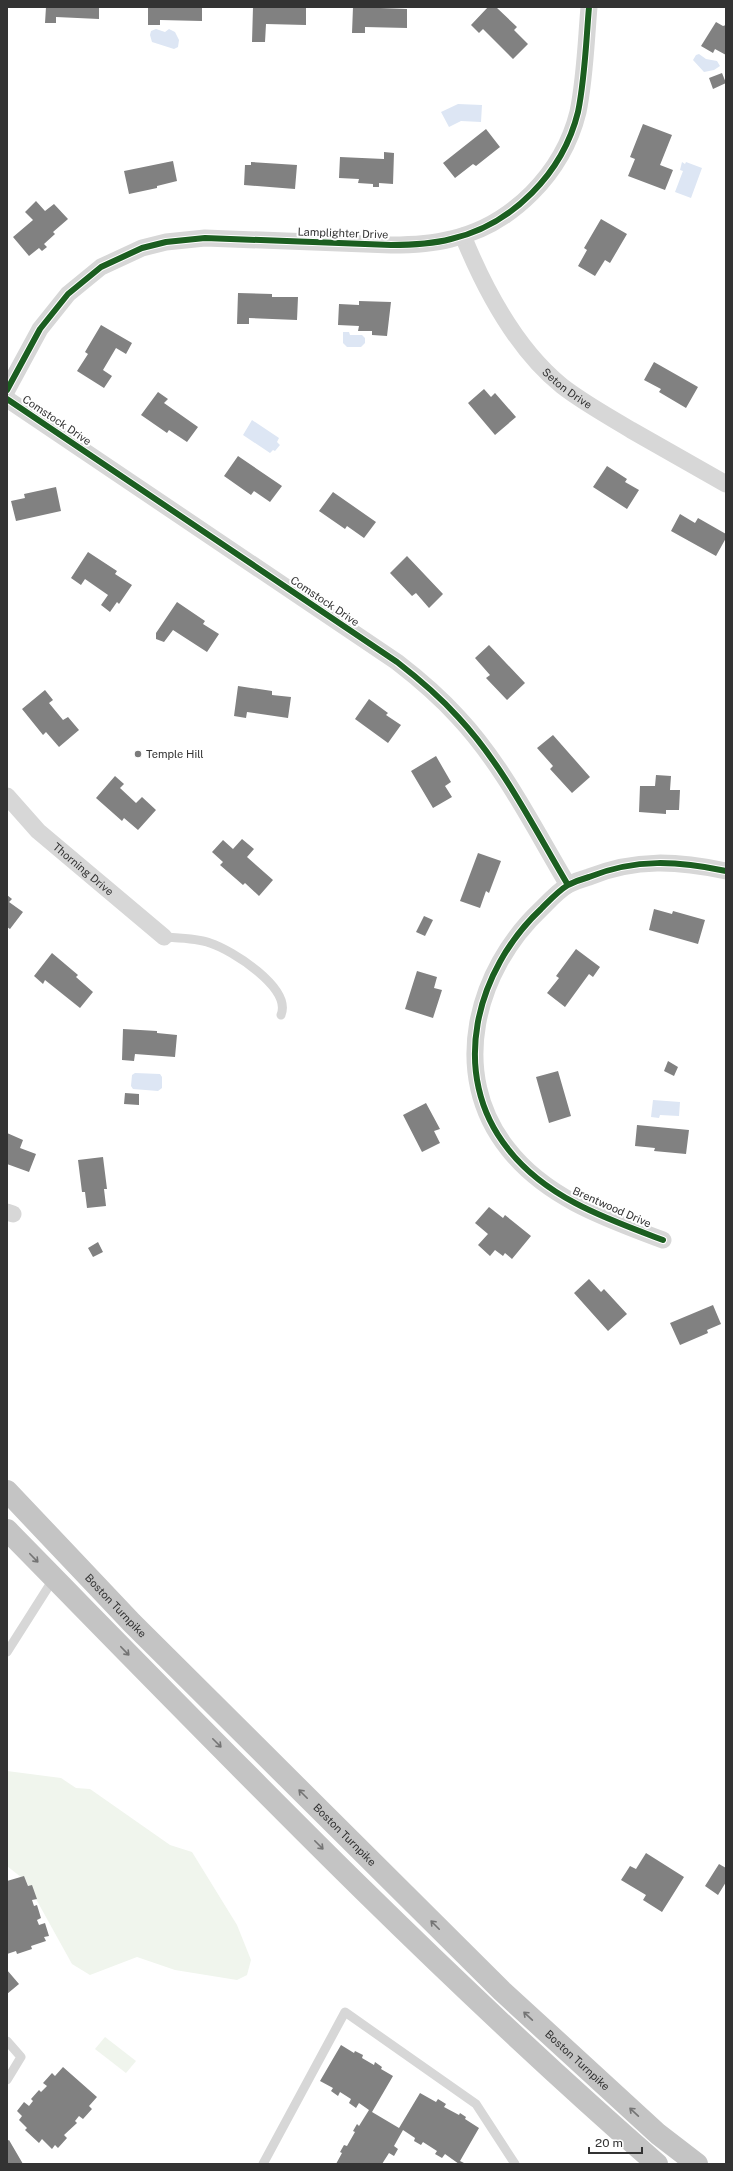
<svg xmlns="http://www.w3.org/2000/svg" width="733" height="2171" viewBox="0 0 733 2171" font-family="'Public Sans',sans-serif">
	<style>
		.green { fill: #f0f5ed }
		.water { fill: #dde6f4 }
		.building { fill: #818181 }
		.lines { fill: none; stroke-linecap: round; stroke-linejoin: round }
		.lane { stroke: #d7d7d7; stroke-width: 9 }
		.street { stroke: #d7d7d7; stroke-width: 17 }
		.highway { stroke: #c4c4c4; stroke-width: 22 }
		.cycleway-casing { stroke: #fff; stroke-width: 8 }
		.cycleway { stroke: #1b5e20; stroke-width: 6 }
		.oneway { stroke: #747474 }
		.poi-dot { fill: #7a7a7a; stroke: #fff; stroke-width: 1.5 }
		.labels { text-anchor: middle; dominant-baseline: central; stroke-width: 4; stroke-linejoin: round; paint-order: stroke }
		.street-label { font-size: 11px; fill: #333; stroke: #fff }
		.poi-label { font-size: 11px; fill: #333; stroke: #fff; text-anchor: start }
	</style>
	<rect width="100%" height="100%" fill="#fff"/>
	<!-- green -->
	<path class="green" d="M7,1771l54,7 15,10 14,1 80,56 22,7 45,73 14,35 -4,15 -10,5 -62,-10 -38,-13 -47,18 -18,-11 -46,-83 -19,-15z
		M105,2037l31,24 -10,12 -31,-24z"/>
	<!-- water -->
	<path class="water" d="M156,29l9,3 4,-3 6,3 4,8 -1,7 -4,2 -22,-7 -2,-7 1,-4z
		M699,54l7,5 11,2 3,5 -6,4 -10,2 -11,-12 3,-5z
		M458,104l24,1 -1,17 -20,-1 -12,6 -8,-15z
		M682,162l3,2 1,-2 16,6 -11,30 -16,-6 8,-21 -3,-1z
		M343,332h6l1,3h12l3,3v5l-4,4h-14l-4,-4z
		M252,420l27,18 -2,4 3,3 -5,6 -2,-1 -3,3 -27,-18z
		M135,1073l25,1 2,3v11l-4,3 -25,-2 -2,-3 1,-11z
		M653,1100l27,2 -1,14 -19,-1 -1,3 -8,-1z"/>
	<!-- building -->
	<path class="building" d="M46,7h53v12l-43,-2v6h-11z
		M148,7h54v14l-42,-1v5h-12z
		M253,7h53v18l-40,-1 -1,18h-13z
		M353,7l54,2v19l-42,-1v6h-13z
		M488,7h8l21,20 -3,3 14,14 -15,15 -30,-30 -4,4 -8,-8z
		M716,22l7,4 3,-1v30l-11,-6 -2,4 -12,-7z
		M722,73l4,10 -13,6 -4,-11z
		M643,124l29,11 -12,30 13,5 -8,20 -37,-14 7,-17 -5,-2z
		M486,129l14,18 -24,19 -3,-2 -18,14 -12,-15z
		M384,152l10,1 -1,31 -14,-1v4h-6v-3l-15,-1 1,-4 -20,-1 1,-21 44,2z
		M173,161l4,20 -20,5v2l-28,6 -5,-23z
		M251,162l46,3 -2,24 -51,-4 1,-20h6z
		M36,201l9,10 9,-7 14,15 -15,13 2,2 -11,10 3,3 -5,4 -3,-3 -10,8 -16,-19 20,-17 -8,-8z
		M601,219l26,15 -17,29 -5,-3 -10,16 -17,-10 9,-16 -3,-2z
		M238,293l34,1v3h26l-1,23 -48,-2v6h-12z
		M359,301l32,1 -4,34 -15,-1v-4h-14l1,-5 -21,-1 1,-21 20,1z
		M101,325l31,18 -6,11 -10,-6 -13,22 9,6 -8,12 -27,-17 11,-17 -3,-2z
		M654,362l44,25 -12,21 -27,-16 2,-3 -17,-9z
		M484,389l7,8 4,-4 21,24 -21,18 -27,-32z
		M158,392l10,7 -4,4 34,24 -11,15 -18,-12 -2,3 -26,-18z
		M238,456l44,30 -12,16 -16,-11 -3,4 -27,-19z
		M607,466l20,13 -2,3 14,8 -12,19 -34,-22z
		M56,487l5,24 -45,10 -5,-20 14,-3 -1,-4z
		M333,492l43,30 -12,16 -17,-12 -2,3 -26,-18z
		M680,514l15,9 3,-5 28,16v4l-10,18 -45,-25z
		M88,552l29,19 -2,3 17,11 -13,19 -2,-2 -7,10 -9,-7 7,-10 -23,-16 -4,6 -10,-7z
		M407,556l36,38 -14,14 -13,-15 -4,3 -22,-23z
		M177,602l28,19 -2,3 16,10 -12,18 -34,-22 -9,12 -8,-3v-6z
		M489,645l36,38 -18,17 -21,-22 4,-3 -15,-17z
		M238,686l34,5v4l19,2 -3,21 -41,-6 -1,6 -12,-2z
		M45,690l8,10 -4,3 14,17 5,-3 11,13 -20,17 -13,-15 -3,3 -21,-26z
		M369,699l19,14 -2,2 15,10 -13,18 -33,-24z
		M553,735l37,42 -18,16 -22,-24 3,-3 -16,-18z
		M436,756l15,26 -6,4 7,11 -19,11 -22,-37z
		M656,775l15,1 -1,14h10l-1,20h-13v4l-27,-2 1,-26h15z
		M115,776l9,8 -4,4 16,15 6,-6 14,13 -18,20 -14,-12 -2,3 -26,-23z
		M242,839l12,10 -7,8 26,23 -14,16 -14,-13 -2,2 -23,-20 3,-3 -11,-10 11,-12 10,9z
		M478,853l23,8 -12,32 -3,-2 -6,17 -20,-7z
		M7,895l5,4 -3,3 14,10 -13,17 -3,-2z
		M654,909l18,5 1,-3 32,9 -7,24 -49,-14z
		M424,916l9,4 -8,16 -9,-4z
		M576,949l24,18 -7,10 -4,-3 -24,33 -18,-14 12,-15 -3,-2z
		M52,953l26,22 -2,2 17,15 -13,16 -35,-28 -2,4 -9,-8z
		M417,971l20,6 -3,11 8,2 -9,28 -28,-9z
		M123,1029l34,2v2l20,2 -2,22 -40,-3 -1,7 -12,-1z
		M668,1061l10,6 -4,9 -10,-5z
		M558,1071l13,45 -22,7 -13,-46z
		M125,1093l14,1v11l-15,-1z
		M426,1103l14,26 -6,2 6,12 -18,9 -19,-37z
		M637,1125l52,5 -3,24 -32,-3 1,-3 -20,-2z
		M7,1133l16,7 -3,8 16,6 -7,18 -22,-8z
		M103,1157l4,32h-3l2,17 -19,2 -2,-16h-3l-4,-32z
		M489,1207l14,11 2,-3 26,21 -19,23 -7,-6 -2,3 -8,-6 -5,6 -12,-11 10,-11 -13,-11z
		M98,1242l5,10 -10,5 -5,-9z
		M589,1279l12,13 3,-3 23,25 -19,17 -34,-38z
		M713,1305l8,19 -14,6 1,3 -28,12 -10,-22z
		M646,1853l38,24 -22,35 -19,-12 3,-5 -25,-15 9,-14 6,3z
		M719,1864l7,4v14l-8,13 -13,-9z
		M24,1876l4,10 4,-1 5,14 -5,1 2,6 3,-1 4,13 -4,2 2,5 6,-2 4,13 -5,1 2,4 -15,5 1,3 -15,5 -1,-3 -9,3v-73z
		M7,1970l12,14 -12,10z
		M341,2045l13,8 1,-2 8,4 -1,3 12,7 1,-3 7,5 -1,2 12,7 -21,36 27,16 21,-35 16,9 2,-3 8,5 -2,3 15,8 1,-2 6,4 -1,2 14,9 -19,33 6,3h-7l-14,-10 -3,4 -7,-4 2,-3 -14,-9 -2,3 -7,-4 1,-3 -12,-8 -9,16 4,3 -4,7 -5,-3 -7,11h-46l6,-11 -2,-1 4,-7 3,1 8,-14 -2,-1 4,-7 2,2 10,-16 -10,-7 -3,5 -7,-5 2,-4 -11,-7 -2,4 -7,-5 2,-3 -13,-7z
		M63,2067l34,30 -8,9 3,3 -9,10 -4,-3 -4,5 2,2 -13,12 3,3 -9,10 -3,-3 -3,4 -10,-10 -3,4 -14,-13 2,-2 -8,-8 3,-4 -5,-5 7,-9 5,4 4,-5 -2,-2 8,-9 2,2 6,-6 -4,-3 9,-10 3,3z
		M9,2140l14,24h-16v-23z"/>
	<g class="lines">
		<!-- lane -->
		<path class="lane" d="M164,937c15,1 33,1 46,6 22,7 82,45 71,72
			M7,1652l47,-74
			M7,2041l14,16 -14,23
			M263,2164l82,-152 131,92 39,60"/>
		<!-- street -->
		<g class="street">
			<path id="s1" d="M463,236c22,54 53,113 99,150 22,17 46,30 69,44 32,18 63,36 95,54"/>
			<path d="M7,390l33,-61 28,-35 33,-27 41,-19 24,-6 39,-4 186,7c20,0 41,-1 60,-6 61,-14 112,-66 127,-127 7,-34 8,-70 11,-105"/>
			<path d="M7,399l390,263c22,17 42,34 61,55 45,48 76,111 110,168"/>
			<path id="s2" d="M7,796l31,35 126,106"/>
			<path d="M7,1212l6,2"/>
			<path d="M663,1240c-56,-21 -117,-42 -155,-91 -60,-75 -32,-179 33,-240 8,-8 17,-18 27,-24 6,-3 14,-6 21,-8 47,-19 89,-16 137,-6"/>
		</g>
		<!-- highway -->
		<g class="highway">
			<path id="s3" d="M7,1491l125,132 370,368 156,143 39,30"/>
			<path d="M7,1530c212,216 422,435 650,634"/>
		</g>
		<defs>
			<path id="cycleway" d="M7,390l33,-61 28,-35 33,-27 41,-19 24,-6 39,-4 186,7c20,0 41,-1 60,-6 61,-14 112,-66 127,-127 7,-34 8,-70 11,-105
				M7,399l390,263c22,17 42,34 61,55 45,48 76,111 110,168
				M663,1240c-56,-21 -117,-42 -155,-91 -60,-75 -32,-179 33,-240 8,-8 17,-18 27,-24 6,-3 14,-6 21,-8 47,-19 89,-16 137,-6"/>
		</defs>
		<!-- cycleway casing -->
		<use href="#cycleway" class="cycleway-casing"/>
		<!-- cycleway -->
		<use href="#cycleway" class="cycleway"/>
	</g>
	<!-- one-way arrows -->
	<defs><path id="oneway-shaft" d="M-6 0H5M1.5-3L5.5 0L1.5 3" fill="none" stroke-width="1.6" stroke-linecap="round" stroke-linejoin="round"/></defs>
	<g class="oneway">
		<use href="#oneway-shaft" transform="translate(34 1558) rotate(46)"/>
		<use href="#oneway-shaft" transform="translate(125 1651) rotate(46)"/>
		<use href="#oneway-shaft" transform="translate(217 1743) rotate(45)"/>
		<use href="#oneway-shaft" transform="translate(303 1794) rotate(-135)"/>
		<use href="#oneway-shaft" transform="translate(319 1845) rotate(45)"/>
		<use href="#oneway-shaft" transform="translate(435 1925) rotate(-135)"/>
		<use href="#oneway-shaft" transform="translate(528 2016) rotate(-137)"/>
		<use href="#oneway-shaft" transform="translate(634 2112) rotate(-137)"/>
	</g>
	<!-- markers -->
	<circle class="poi-dot" cx="138" cy="754" r="4"/>
	<g class="labels">
		<!-- street labels -->
		<g class="street-label">
			<text transform="translate(343 233) rotate(2)">Lamplighter Drive</text>
			<text stroke="none"><textPath href="#s1" startOffset="187">Seton Drive</textPath></text>
			<text transform="translate(57 420) rotate(34)">Comstock Drive</text>
			<text transform="translate(325 601) rotate(34)">Comstock Drive</text>
			<text stroke="none"><textPath href="#s2" startOffset="106">Thorning Drive</textPath></text>
			<text transform="translate(612 1207) rotate(24)">Brentwood Drive</text>
			<text stroke="none"><textPath href="#s3" startOffset="158">Boston Turnpike</textPath></text>
			<text stroke="none"><textPath href="#s3" startOffset="482">Boston Turnpike</textPath></text>
			<text stroke="none"><textPath href="#s3" startOffset="806">Boston Turnpike</textPath></text>
		</g>
		<!-- poi labels -->
		<g class="poi-label">
			<text x="146" y="754">Temple Hill</text>
		</g>
	</g>
	<!-- border -->
	<rect width="733" height="2171" fill="none" stroke="#333333" stroke-width="16"/>
	<!-- scale -->
	<path d="M589 2147v6h53v-6" fill="none" stroke="#333333" stroke-width="2"/>
	<text x="595" y="2147" font-size="12" fill="#333333" stroke="#ffffff" stroke-width="3" paint-order="stroke">20 m</text>
</svg>
